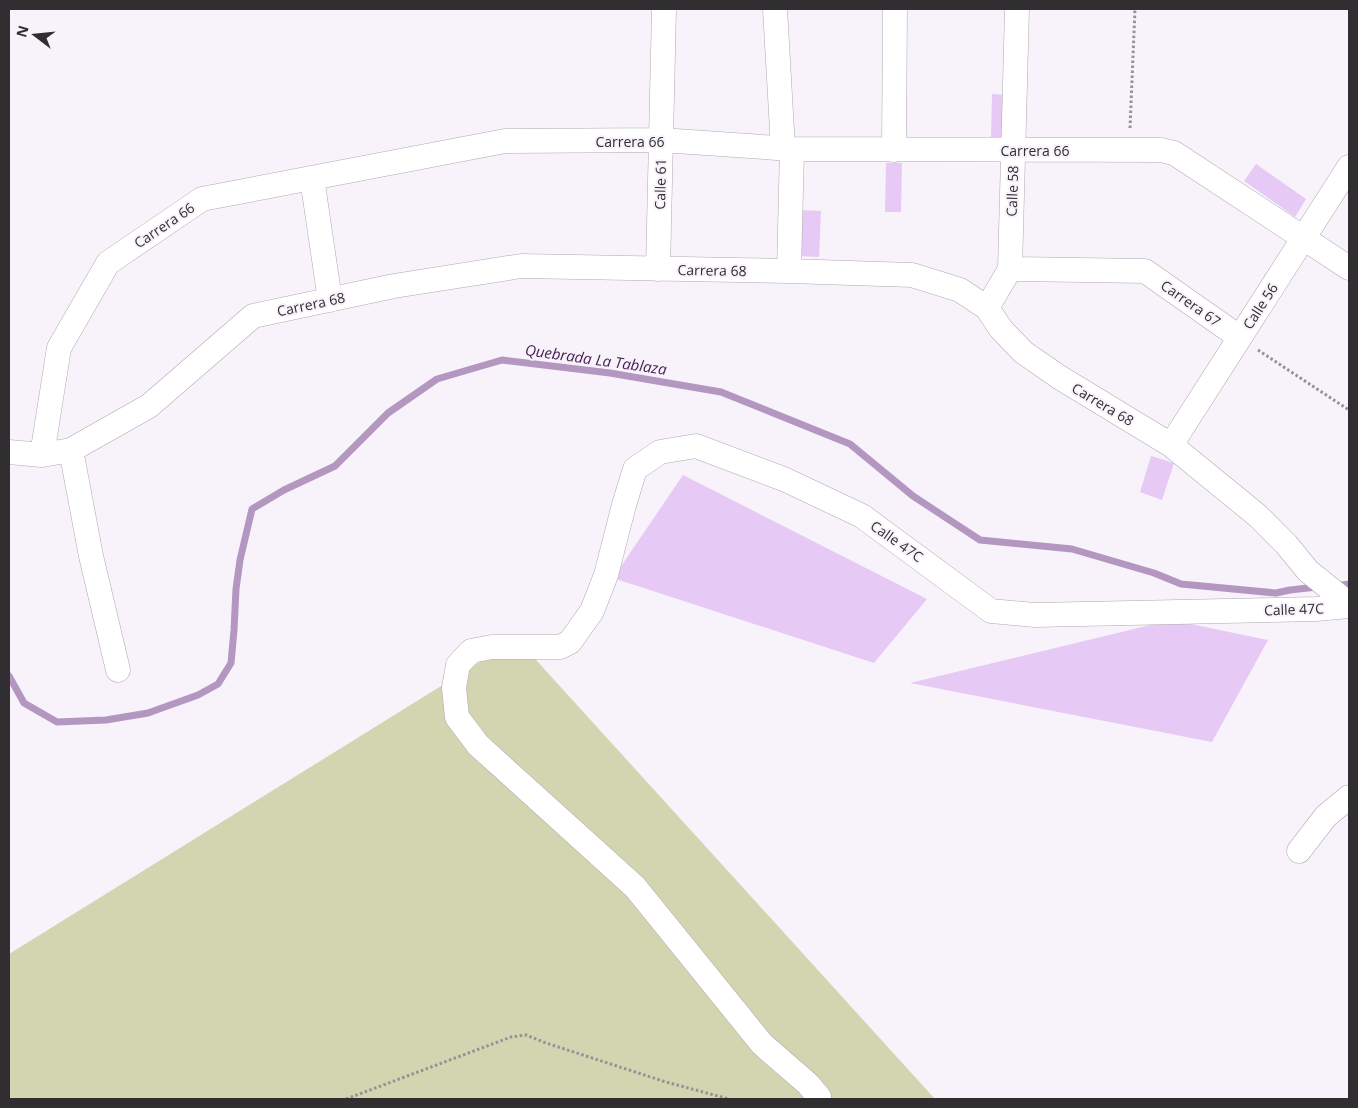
<svg xmlns="http://www.w3.org/2000/svg" width="1358" height="1108" viewBox="0 0 1358 1108" font-family="'Open Sans',sans-serif">
	<style>
		.green { fill: #d3d5b1 }
		.lines { fill: none; stroke-linecap: round; stroke-linejoin: round }
		.stream { stroke: #b497c1; stroke-width: 7 }
		.building { fill: #e7c9f5 }
		.minor-casing { stroke: #afa9b1; stroke-width: 25 }
		.path { stroke: #959197; stroke-width: 3; stroke-dasharray: 2.5 2.5; stroke-linecap: butt }
		.minor { stroke: #fff; stroke-width: 24 }
		.labels { text-anchor: middle; dominant-baseline: central; stroke-width: 4; stroke-linejoin: round; paint-order: stroke }
		.street-label { font-size: 14px; fill: #302e31; stroke: #f8f2fb }
		.water-label { font-size: 15px; font-style: italic; fill: #441e53; stroke: #f8f2fb }
	</style>
	<rect width="100%" height="100%" fill="#f8f2fb"/>
	<!-- green -->
	<path class="green" d="M517,639l418,460h-926v-145z"/>
	<g class="lines">
		<!-- stream -->
		<path class="stream" d="M1336,586l13,-2
			M9,676l15,27 33,19 49,-2 42,-7 50,-18 20,-11 13,-21 3,-33 2,-41 4,-29 12,-51 32,-19 51,-24 53,-53 49,-34 65,-19 108,13 111,19 129,52 63,52 67,44 92,9 82,24 27,11 95,9 14,-3 27,-3"/>
	</g>
	<!-- building -->
	<path class="building" d="M992,94l16,1 -1,42h-16z
		M886,163h16l-1,49h-16z
		M1256,164l50,35 -11,18 -51,-36z
		M799,210l22,1 -2,46 -21,-1z
		M1151,456l23,7 -12,37 -22,-8z
		M683,475l244,124 -53,64 -261,-85z
		M1171,620l97,20 -56,102 -302,-59z"/>
	<g class="lines">
		<defs>
			<path id="minor" d="M775,9l8,139
				M894,150l1,-141
				M312,178l18,122
				M658,269l6,-260
				M1010,269l135,2 94,66
				M789,271l3,-122
				M987,308l23,-39 7,-260
				M1171,445l178,-278
				M71,450l20,106 27,114
				M9,452l33,3 29,-5 78,-44 104,-90 141,-30 127,-20 268,5 123,4 48,15 27,18 14,21 22,23 36,25 112,68 87,71 28,28 22,27 41,33
				M42,455l17,-107 49,-85 94,-64 303,-58 156,-1 131,9 369,1 13,3 175,115
				M1299,851l27,-35 23,-19
				M818,1099l1,-2 -11,-13 -46,-40 -127,-157 -157,-142 -21,-28 -3,-29 4,-23 13,-14 21,-4h68l10,-5 22,-31 14,-36 18,-70 11,-36 25,-17 36,-6 90,34 76,36 129,95 44,4 281,-6 33,-3"/>
		</defs>
		<!-- minor casing -->
		<use href="#minor" class="minor-casing"/>
		<!-- path -->
		<path class="path" d="M1130,128l5,-119
			M1258,350l91,60
			M346,1099l165,-62 15,-2 20,8 120,39 63,17"/>
		<!-- minor -->
		<use href="#minor" class="minor"/>
	</g>
	<g class="labels">
		<!-- street labels -->
		<g class="street-label">
			<text x="630" y="141">Carrera 66</text>
			<text x="1035" y="150">Carrera 66</text>
			<text transform="translate(660 184) rotate(-89)">Calle 61</text>
			<text transform="translate(1012 191) rotate(-88)">Calle 58</text>
			<text transform="translate(164 225) rotate(-34)">Carrera 66</text>
			<text transform="translate(712 270) rotate(1)">Carrera 68</text>
			<text transform="translate(1191 303) rotate(35)">Carrera 67</text>
			<text transform="translate(311 304) rotate(-12)">Carrera 68</text>
			<text transform="translate(1260 306) rotate(-57)">Calle 56</text>
			<text transform="translate(1103 404) rotate(31)">Carrera 68</text>
			<text transform="translate(897 541) rotate(35)">Calle 47C</text>
			<text transform="translate(1294 609) rotate(-2)">Calle 47C</text>
		</g>
		<!-- water labels -->
		<g class="water-label">
			<text transform="translate(596 359) rotate(8)">Quebrada La Tablaza</text>
		</g>
	</g>
	<!-- border -->
	<rect width="1358" height="1108" fill="none" stroke="#302e31" stroke-width="20"/>
	<!-- north arrow -->
	<g transform="translate(35 35) rotate(286)" stroke="#f8f2fb" stroke-width="4" paint-order="stroke">
	<path d="M0-4L9 19L0 12L-9 19Z" fill="#302e31"/>
	<text y="-8" font-size="14" font-weight="bold" text-anchor="middle" fill="#302e31">N</text>
	</g>
</svg>
